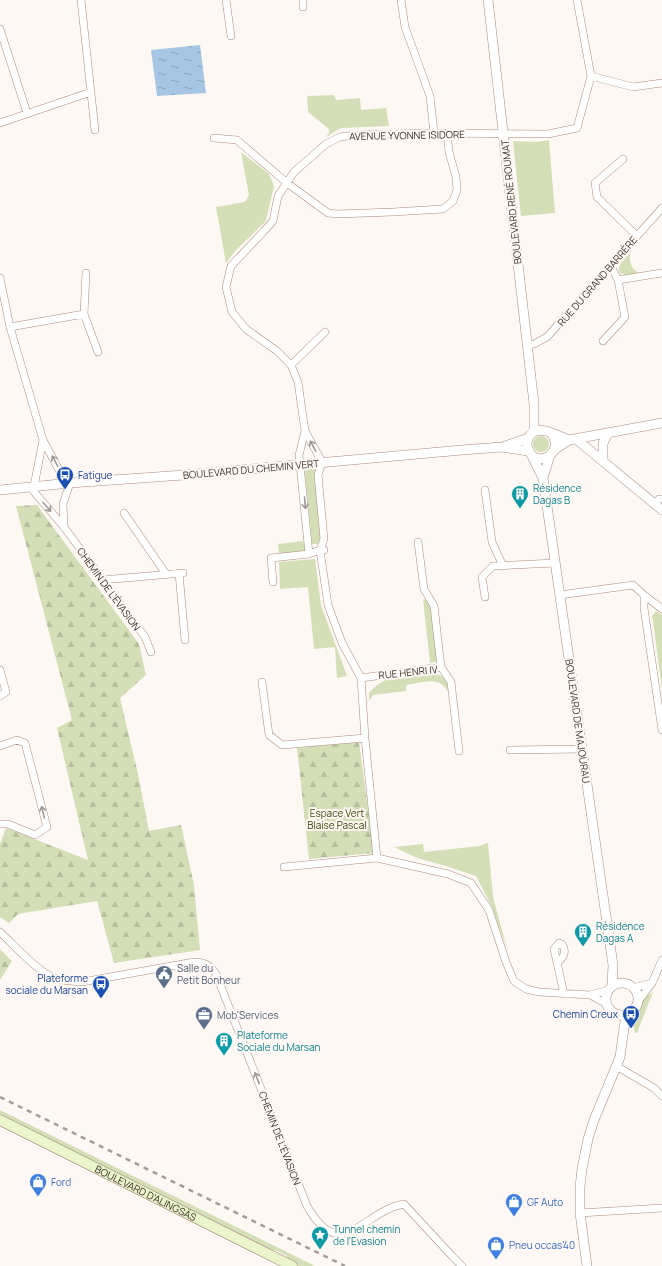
<svg xmlns="http://www.w3.org/2000/svg" width="662" height="1266" viewBox="0 0 662 1266" font-family="Manrope,sans-serif">
	<style>
		.green { fill: #d4deb7 }
		.forest { fill: url(#forest-firs) }
		.water { fill: url(#water-ripples) }
		.lines { fill: none; stroke-linecap: round; stroke-linejoin: round }
		.minor-casing { stroke: #aa8b7d; stroke-width: 8 }
		.tertiary-casing { stroke: #aa8b7d; stroke-width: 10 }
		.secondary-casing { stroke: #aa8b7d; stroke-width: 11 }
		.minor { stroke: #fff; stroke-width: 7 }
		.tertiary { stroke: #fff; stroke-width: 9 }
		.secondary { stroke: #eaf5cb; stroke-width: 10 }
		.rail { stroke: #a59c97; stroke-width: 2.5; stroke-dasharray: 5 5; stroke-linecap: butt }
		.oneway { stroke: #9f9896 }
		.labels { text-anchor: middle; dominant-baseline: central; stroke-width: 4; stroke-linejoin: round; paint-order: stroke }
		.street-label { font-size: 10px; fill: #3f322c; stroke: #fef8f4 }
		.transit-label { font-size: 10px; fill: #164399; stroke: #fef8f4; text-anchor: end }
		.culture-label { font-size: 10px; fill: #0d838f; stroke: #fef8f4; text-anchor: start }
		.park-label { font-size: 10px; fill: #3c4707; stroke: #fef8f4 }
		.service-label { font-size: 10px; fill: #4e5e75; stroke: #fef8f4; text-anchor: start }
		.shop-label { font-size: 10px; fill: #366cbe; stroke: #fef8f4; text-anchor: start }
	</style>
	<defs>
		<pattern id="forest-firs" width="22" height="20" patternUnits="userSpaceOnUse"><rect width="22" height="20" fill="#d4deb7"/><path d="M5 1l3.5 6h-7zM16 11l3.5 6h-7z" fill="#b7bf9e"/></pattern>
		<pattern id="water-ripples" width="26" height="14" patternUnits="userSpaceOnUse"><rect width="26" height="14" fill="#a7c6e4"/><path d="M2 4q2-2 4 0t4 0M15 11q2-2 4 0t4 0" fill="none" stroke="#89a1b9"/></pattern>
	</defs>
	<rect width="100%" height="100%" fill="#fef8f4"/>
	<!-- green -->
	<path class="green" d="M334,95l2,5 24,-2 1,12 25,-2 3,18 -47,2 -5,2 -11,7 3,-4v-4l-21,-17 -1,-16z
		M549,140l6,73 -34,3 -8,-75 23,1z
		M241,152l28,22 5,12 -7,30 -2,6 -29,28 -10,13 -10,-56 29,-5 4,-7z
		M631,252c-3,8 0,17 8,21l-14,2 -5,-2c-4,-8 6,-15 11,-21z
		M533 444a8 8 0 1 1 16 0a8 8 0 1 1-16 0Z
		M316,467l5,74 -4,3h-5l-7,-73 4,-3z
		M303,541l3,10 -27,3 -1,-10z
		M315,559l6,46 26,71 -10,2 -2,-31 -21,2 -6,-62 -28,2 -1,-27z
		M423,599l5,2 4,10 6,47 -3,4 -5,1z
		M656,611l6,4v75l-9,-69 -1,-5z
		M429,672c14,3 19,6 19,20 -8,-17 -27,-9 -42,-7v6l-33,4 -4,6v-8c18,-20 35,-19 60,-21z
		M488,843l5,54 15,55 -16,-45 -16,-31 -30,-10 -29,-8 -23,-11 29,-3 1,8 55,-6z
		M653,992l-16,41h-2l-3,-13 7,-8 4,-13z
		M0,1110l315,156h-16l-11,-5 -1,-5 -12,-6 -4,1 -271,-135z"/>
	<!-- forest -->
	<path class="forest" d="M37,505l102,139 7,31 -26,23 18,76 11,57 32,-6 13,60 6,65 -86,13 -17,-62 -79,13 -9,9 -9,-6v-73l6,-16 82,32 -31,-132 15,-8 -56,-214z
		M359,742l15,111 -65,6 -12,-111z
		M0,949l12,12 -12,19z"/>
	<!-- water -->
	<path class="water" d="M200,45l6,48 -49,3 -6,-46z"/>
	<g class="lines">
		<defs>
			<path id="minor" d="M81,0l14,130
				M226,0l5,36
				M303,0v7
				M401,0l4,27 25,69 4,37
				M0,29l27,84
				M591,76l42,11 29,-4
				M0,123l91,-31
				M214,138l23,2 50,43 41,30 9,1 56,-2 50,-3 10,-8 4,-11 -1,-13 -7,-25 -2,-18
				M623,159l-28,24 2,14 40,39
				M0,278l10,49 33,113 23,43
				M618,280l44,-7
				M84,314l2,-41
				M10,327l74,-13 14,38
				M603,341l22,-24 -7,-37 -7,-14
				M527,345l7,-1 13,-7 115,-129
				M291,365l34,-33
				M305,431l-6,24 10,99
				M34,486l9,-46
				M30,487l34,40 81,110 6,15
				M485,490l7,52 11,24
				M654,504l5,-5h3
				M124,513l42,61
				M64,527l-1,-23 7,-21
				M418,542l6,47 10,17 7,61
				M324,550h-4l8,55 14,38 19,35 4,60 12,120 71,16 23,9 18,27 17,52 8,19 12,8 13,3 51,3 19,-5
				M179,573l6,67
				M102,580l81,-7
				M273,582l-2,-24 38,-4 11,-4 4,-11 -6,-64 4,-13 -17,-31 -7,-49 -7,-17 -14,-14 -31,-22 -14,-17 -6,-25 5,-21 33,-35 9,-10 5,-25 16,-24 32,-28 14,-7 16,-2 78,-2 114,1 29,-6 14,-52 -14,-76
				M560,595l73,-10 11,10v13l18,122
				M644,595l18,14
				M485,597l-3,-20 11,-11 62,-3
				M0,670l6,22 -6,4
				M361,678l80,-11 10,15 8,69
				M262,682l7,53 13,10 83,-7
				M0,746l17,-6 8,3 22,84 -12,8 -27,-11h-8
				M510,750l72,-1
				M284,867l93,-9
				M0,932c14,13 36,38 52,45 9,4 20,4 30,5l112,-20c10,0 16,3 22,12l91,232c34,60 56,5 97,-2l48,52 10,10
				M557,963c7,-6 10,-11 5,-19l-3,-1 -5,6 10,45
				M633,988l19,-5
				M590,995l17,9
				M637,1003l15,-20 10,-23
				M616,1066l38,22 8,8
				M580,1213l82,-5"/>
			<path id="tertiary" d="M488,0l46,404v28
				M551,433c15,19 -13,36 -22,18 -2,-4 -3,-8 -1,-12 7,-18 30,-3 41,1
				M576,439l86,71
				M505,446l23,-8
				M554,450l15,-10 93,-17
				M532,456l11,22 70,487 -1,21
				M603,461v-18l5,-10
				M543,478l7,-23
				M0,490l70,-7 114,-8 278,-25 40,-3 26,4
				M606 999a16 16 0 1 1 32 0a16 16 0 1 1-32 0Z
				M587,1266l-7,-53v-26l2,-18 6,-30 6,-19 26,-63 6,-43"/>
			<g id="secondary">
				<path id="s1" d="M0,1120l292,146"/>
			</g>
		</defs>
		<!-- minor casing -->
		<use href="#minor" class="minor-casing"/>
		<!-- tertiary casing -->
		<use href="#tertiary" class="tertiary-casing"/>
		<!-- secondary casing -->
		<use href="#secondary" class="secondary-casing"/>
		<!-- minor -->
		<use href="#minor" class="minor"/>
		<!-- tertiary -->
		<use href="#tertiary" class="tertiary"/>
		<!-- secondary -->
		<use href="#secondary" class="secondary"/>
		<!-- rail -->
		<path class="rail" d="M0,1097l345,169"/>
	</g>
	<!-- one-way arrows -->
	<defs><path id="oneway-shaft" d="M-6 0H5M1.5-3L5.5 0L1.5 3" fill="none" stroke-width="1.6" stroke-linecap="round" stroke-linejoin="round"/></defs>
	<g class="oneway">
		<use href="#oneway-shaft" transform="translate(313 446) rotate(-118)"/>
		<use href="#oneway-shaft" transform="translate(55 461) rotate(-118)"/>
		<use href="#oneway-shaft" transform="translate(305 503) rotate(85)"/>
		<use href="#oneway-shaft" transform="translate(47 507) rotate(49)"/>
		<use href="#oneway-shaft" transform="translate(43 812) rotate(-104)"/>
		<use href="#oneway-shaft" transform="translate(257 1078) rotate(-111)"/>
	</g>
	<!-- icons -->
	<defs>
		<symbol id="bus-pin" viewBox="-11 -11 22 30"><path d="M0 17L-7.5 6A9.5 9.5 0 1 1 7.5 6Z" fill="#1a4fb4" stroke="#fef8f4"/><path d="M-5-6H5V4H4V6H2V4H-2V6H-4V4H-5ZM-3.5-4V0h7V-4ZM-3.5 1.2v1.5H-2V1.2ZM2 1.2v1.5H3.5V1.2Z" fill="#fff"/></symbol>
		<symbol id="building-pin" viewBox="-11 -11 22 30"><path d="M0 17L-7.5 6A9.5 9.5 0 1 1 7.5 6Z" fill="#0f9aa8" stroke="#fef8f4"/><path d="M-4-6H4V6H1V3H-1V6H-4ZM-2.5-4.3h1.7v1.8h-1.7ZM.8-4.3h1.7v1.8H.8ZM-2.5-1h1.7V.8h-1.7ZM.8-1h1.7V.8H.8Z" fill="#fff"/></symbol>
		<symbol id="civic-pin" viewBox="-11 -11 22 30"><path d="M0 17L-7.5 6A9.5 9.5 0 1 1 7.5 6Z" fill="#5c6f8a" stroke="#fef8f4"/><path d="M-.6-6.5H3V-4.5H.6V-3L4-1V1h2V6H-6V1h2V-1L-.6-3ZM-1.2 2.5V6h2.4V2.5Z" fill="#fff"/></symbol>
		<symbol id="office-pin" viewBox="-11 -11 22 30"><path d="M0 17L-7.5 6A9.5 9.5 0 1 1 7.5 6Z" fill="#5c6f8a" stroke="#fef8f4"/><path d="M-6-3h4V-5.5h4V-3h4V5H-6ZM-1-4.5V-3h2v-1.5ZM-6 0V1H6V0Z" fill="#fff"/></symbol>
		<symbol id="shop-pin" viewBox="-11 -11 22 30"><path d="M0 17L-7.5 6A9.5 9.5 0 1 1 7.5 6Z" fill="#3f7fe0" stroke="#fef8f4"/><path d="M-5-2.5h2.3a2.7 3.5 0 0 1 5.4 0H5L5.5 6h-11ZM-1.5-2.5h3a1.5 2.3 0 0 0-3 0Z" fill="#fff"/></symbol>
		<symbol id="sight-pin" viewBox="-11 -11 22 30"><path d="M0 17L-7.5 6A9.5 9.5 0 1 1 7.5 6Z" fill="#0f9aa8" stroke="#fef8f4"/><path d="M0-6L1.8-2.2L6-1.7L2.9 1.2L3.7 5.4L0 3.3L-3.7 5.4L-2.9 1.2L-6-1.7L-1.8-2.2Z" fill="#fff"/></symbol>
	</defs>
	<g fill-rule="evenodd">
		<use href="#bus-pin" x="55" y="465" width="20" height="27"/>
		<use href="#building-pin" x="510" y="484" width="20" height="27"/>
		<use href="#building-pin" x="573" y="922" width="20" height="27"/>
		<use href="#civic-pin" x="154" y="964" width="20" height="27"/>
		<use href="#bus-pin" x="91" y="974" width="20" height="27"/>
		<use href="#bus-pin" x="621" y="1004" width="20" height="27"/>
		<use href="#office-pin" x="194" y="1005" width="20" height="27"/>
		<use href="#building-pin" x="214" y="1031" width="20" height="27"/>
		<use href="#shop-pin" x="28" y="1172" width="20" height="27"/>
		<use href="#shop-pin" x="504" y="1192" width="20" height="27"/>
		<use href="#sight-pin" x="310" y="1225" width="20" height="27"/>
		<use href="#shop-pin" x="486" y="1235" width="20" height="27"/>
	</g>
	<g class="labels">
		<!-- street labels -->
		<g class="street-label">
			<text transform="translate(407 135) rotate(-1)">AVENUE YVONNE ISIDORE</text>
			<text transform="translate(511 202) rotate(-96)">BOULEVARD RENÉ ROUMAT</text>
			<text transform="translate(597 281) rotate(-49)">RUE DU GRAND BARRÈRE</text>
			<text transform="translate(251 469) rotate(-5)">BOULEVARD DU CHEMIN VERT</text>
			<text transform="translate(109 589) rotate(54)">CHEMIN DE L'ÉVASION</text>
			<text transform="translate(408 672) rotate(-6)">RUE HENRI IV</text>
			<text transform="translate(578 721) rotate(82)">BOULEVARD DE MAJOURAU</text>
			<text transform="translate(280 1138) rotate(69)">CHEMIN DE L'ÉVASION</text>
			<text stroke="none"><textPath href="#s1" startOffset="163">BOULEVARD D'ALINGSÄS</textPath></text>
		</g>
		<!-- transit labels -->
		<g class="transit-label">
			<text x="78" y="475" text-anchor="start">Fatigue</text>
			<text x="88" y="978">Plateforme<tspan x="88" dy="12">sociale du Marsan</tspan></text>
			<text x="618" y="1014">Chemin Creux</text>
		</g>
		<!-- culture labels -->
		<g class="culture-label">
			<text x="533" y="488">Résidence<tspan x="533" dy="12">Dagas B</tspan></text>
			<text x="596" y="926">Résidence<tspan x="596" dy="12">Dagas A</tspan></text>
			<text x="237" y="1035">Plateforme<tspan x="237" dy="12">Sociale du Marsan</tspan></text>
			<text x="333" y="1229">Tunnel chemin<tspan x="333" dy="12">de l'Evasion</tspan></text>
		</g>
		<!-- park labels -->
		<g class="park-label">
			<text x="337" y="813">Espace Vert<tspan x="337" dy="12">Blaise Pascal</tspan></text>
		</g>
		<!-- service labels -->
		<g class="service-label">
			<text x="177" y="968">Salle du<tspan x="177" dy="12">Petit Bonheur</tspan></text>
			<text x="217" y="1015">Mob'Services</text>
		</g>
		<!-- shop labels -->
		<g class="shop-label">
			<text x="51" y="1182">Ford</text>
			<text x="527" y="1202">GF Auto</text>
			<text x="509" y="1245">Pneu occas'40</text>
		</g>
	</g>
</svg>
